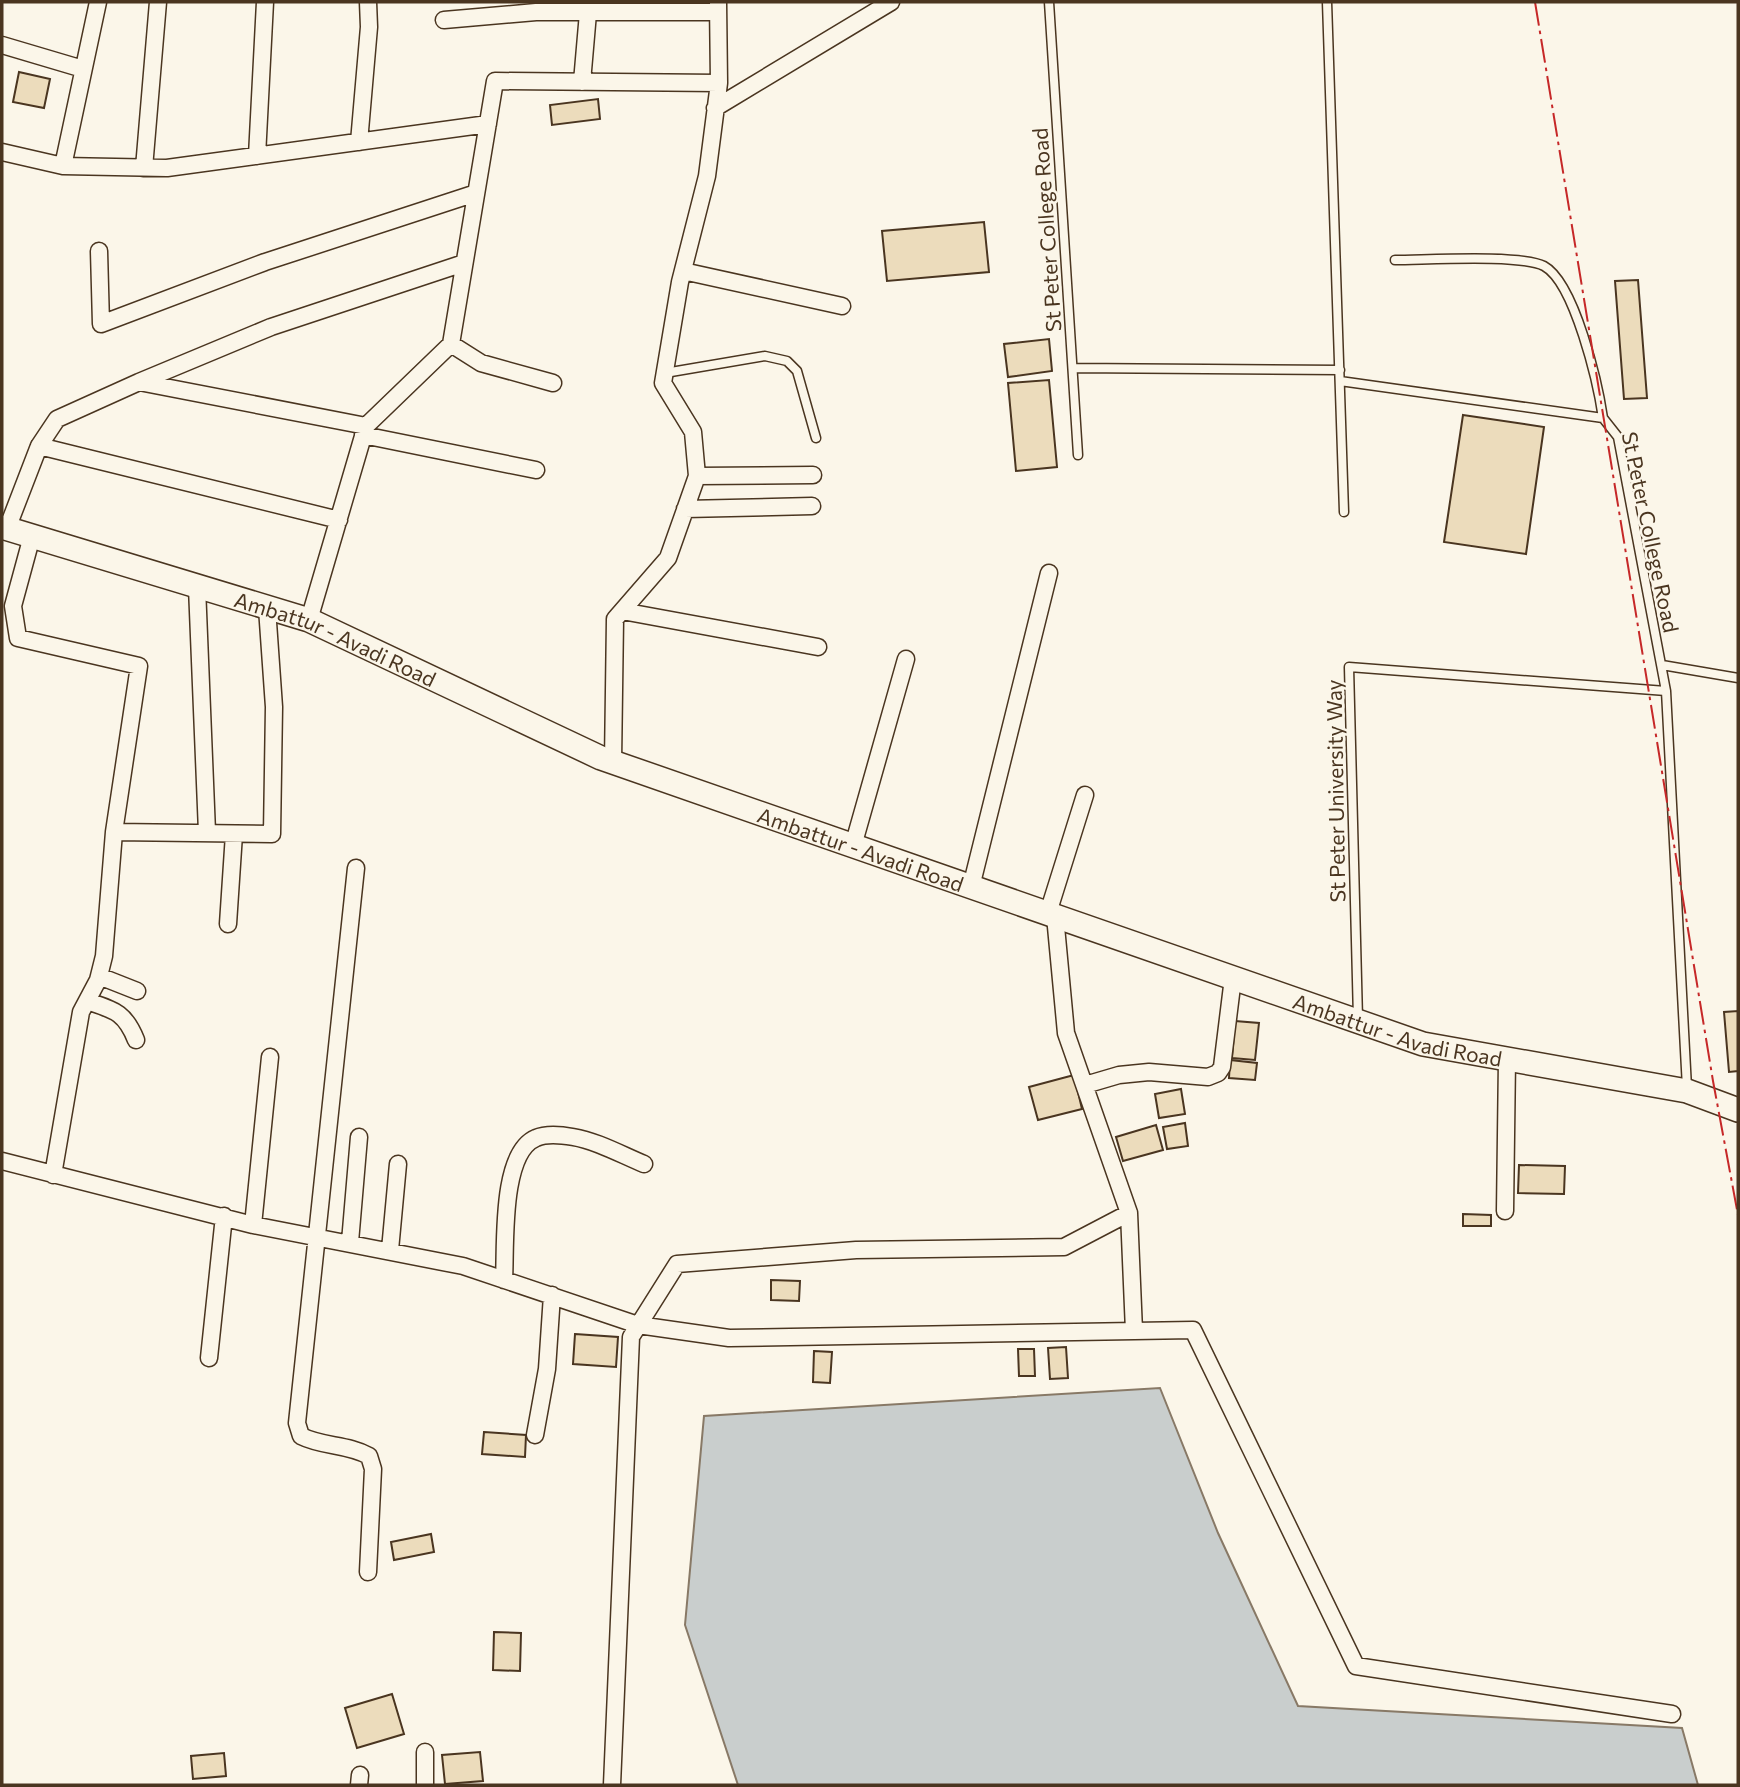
<svg xmlns="http://www.w3.org/2000/svg" width="1740" height="1787" viewBox="0 0 1740 1787" font-family="Commissioner,sans-serif">
	<style>
		.water { fill: #c9cecd; stroke: #887966; stroke-width: 2 }
		.building { fill: #ecdcbc; stroke: #4a3520; stroke-width: 2 }
		.lines { fill: none; stroke-linecap: round; stroke-linejoin: round }
		.lane-casing { stroke: #4a3520; stroke-width: 11 }
		.street-casing { stroke: #4a3520; stroke-width: 19 }
		.secondary-casing { stroke: #4a3520; stroke-width: 26 }
		.lane { stroke: #fbf6e9; stroke-width: 8 }
		.street { stroke: #fbf6e9; stroke-width: 16 }
		.secondary { stroke: #fbf6e9; stroke-width: 23 }
		.power { stroke: #c62828; stroke-width: 2; stroke-dasharray: 24 5 3.5 5; stroke-linecap: butt }
		.labels { text-anchor: middle; dominant-baseline: central; stroke-width: 5; stroke-linejoin: round; paint-order: stroke }
		.street-label { font-size: 21px; fill: #4a3520; stroke: #fbf6e9 }
	</style>
	<rect width="100%" height="100%" fill="#fbf6e9"/>
	<!-- water -->
	<path class="water" d="M1160,1388l58,145 80,173 384,22 16,57h-960l-53,-160 19,-209z"/>
	<!-- building -->
	<path class="building" d="M19,72l31,7 -6,29 -31,-6z
		M598,99l2,20 -48,6 -2,-20z
		M984,222l5,50 -102,9 -5,-50z
		M1638,280l9,118 -23,1 -9,-118z
		M1049,339l3,32 -44,6 -4,-33z
		M1049,380l8,87 -41,4 -8,-88z
		M1463,415l81,12 -18,127 -82,-12z
		M1738,1011v60l-9,1 -5,-60z
		M1235,1021l24,2 -4,37 -23,-2z
		M1230,1060l27,3 -2,17 -26,-2z
		M1074,1075l8,34 -44,11 -9,-33z
		M1181,1089l4,25 -26,4 -4,-24z
		M1185,1123l3,23 -21,3 -4,-22z
		M1156,1125l7,25 -40,11 -7,-24z
		M1519,1165l46,1 -1,28 -46,-1z
		M1463,1214l28,1v11h-28z
		M771,1280l29,1 -1,20 -28,-1z
		M575,1334l43,3 -2,30 -43,-3z
		M1066,1347l2,31 -18,1 -2,-31z
		M1018,1349h16l1,27h-16z
		M814,1351l18,1 -2,31 -17,-1z
		M484,1432l42,3 -1,22 -43,-3z
		M431,1534l3,18 -40,8 -3,-18z
		M494,1632l27,1 -1,38 -27,-1z
		M392,1694l12,40 -47,14 -12,-40z
		M480,1752l3,29 -38,3 -3,-29z
		M224,1753l2,23 -33,3 -2,-23z"/>
	<g class="lines">
		<defs>
			<path id="lane" d="M1049,2l29,453
				M1327,2l17,510
				M1395,260c31,0 126,-6 149,6 31,17 54,118 59,152
				M1073,368l267,2
				M665,373l100,-17 22,5 10,10 19,67
				M1340,381l263,37 15,19 48,254 21,397
				M1662,665l76,13
				M1358,1019l-9,-352 317,24"/>
			<path id="street" d="M444,20l92,-8h182
				M2,45l81,24
				M582,82l6,-69
				M715,108l176,-106
				M359,142l10,-115 -1,-25
				M2,152l61,14 104,2 321,-44
				M257,156l8,-154
				M63,166l35,-164
				M144,168l14,-166
				M99,251l2,73 164,-62 211,-69
				M683,271l159,35
				M451,344l30,19 72,20
				M139,382l227,44 -57,194
				M366,426l85,-82 44,-263 224,2
				M363,435l173,35
				M39,446l18,-27 82,-37 132,-55 193,-64
				M697,476l116,-1
				M685,509l127,-3
				M7,529l32,-83 300,74
				M32,536l-19,70 5,32 121,28 -25,166 -10,124 -6,24 -17,32 -28,163
				M197,587l10,245
				M622,611l196,36
				M613,762l2,-143 53,-61 29,-82 -4,-44 -30,-49 17,-101 27,-106 12,-93 -1,-81
				M114,832l158,2 2,-127 -7,-99
				M853,846l53,-187
				M356,868l-59,555 4,13c22,11 47,8 68,20l4,13 -5,103
				M971,887l78,-314
				M1048,913l37,-118
				M228,924l6,-90
				M99,976l38,15
				M87,1001c27,9 38,11 49,39
				M1085,1085l34,-10 30,-3 59,5 10,-4 4,-6 11,-89
				M2,1161l251,64 210,41 175,59 91,13 464,-8 163,336 316,48
				M1505,1211l2,-152
				M1129,1213l5,118
				M253,1225l17,-168
				M350,1242l9,-105
				M390,1250l8,-86
				M504,1280c2,-34 -4,-127 32,-142 11,-5 26,-3 37,-1 24,4 49,18 71,27
				M209,1358l15,-142
				M535,1435l12,-66 5,-74
				M359,1785l1,-10
				M425,1785v-33
				M612,1785l19,-448 46,-73 179,-14 208,-3 65,-34 -63,-180 -11,-117"/>
			<g id="secondary">
				<path id="s1" d="M2,527l307,93 292,138 822,286 264,47 51,19"/>
			</g>
		</defs>
		<!-- lane casing -->
		<use href="#lane" class="lane-casing"/>
		<!-- street casing -->
		<use href="#street" class="street-casing"/>
		<!-- secondary casing -->
		<use href="#secondary" class="secondary-casing"/>
		<!-- lane -->
		<use href="#lane" class="lane"/>
		<!-- street -->
		<use href="#street" class="street"/>
		<!-- secondary -->
		<use href="#secondary" class="secondary"/>
		<!-- power -->
		<path class="power" d="M1535,2l178,1079 25,134"/>
	</g>
	<g class="labels">
		<!-- street labels -->
		<g class="street-label">
			<text transform="translate(1046 230) rotate(-94)">St Peter College Road</text>
			<text transform="translate(1651 532) rotate(78)">St Peter College Road</text>
			<text stroke="none"><textPath href="#s1" startOffset="352">Ambattur - Avadi Road</textPath></text>
			<text transform="translate(1335 791) rotate(-91)">St Peter University Way</text>
			<text stroke="none"><textPath href="#s1" startOffset="919">Ambattur - Avadi Road</textPath></text>
			<text stroke="none"><textPath href="#s1" startOffset="1486">Ambattur - Avadi Road</textPath></text>
		</g>
	</g>
	<!-- border -->
	<rect width="1740" height="1787" fill="none" stroke="#4a3520" stroke-width="7"/>
</svg>
